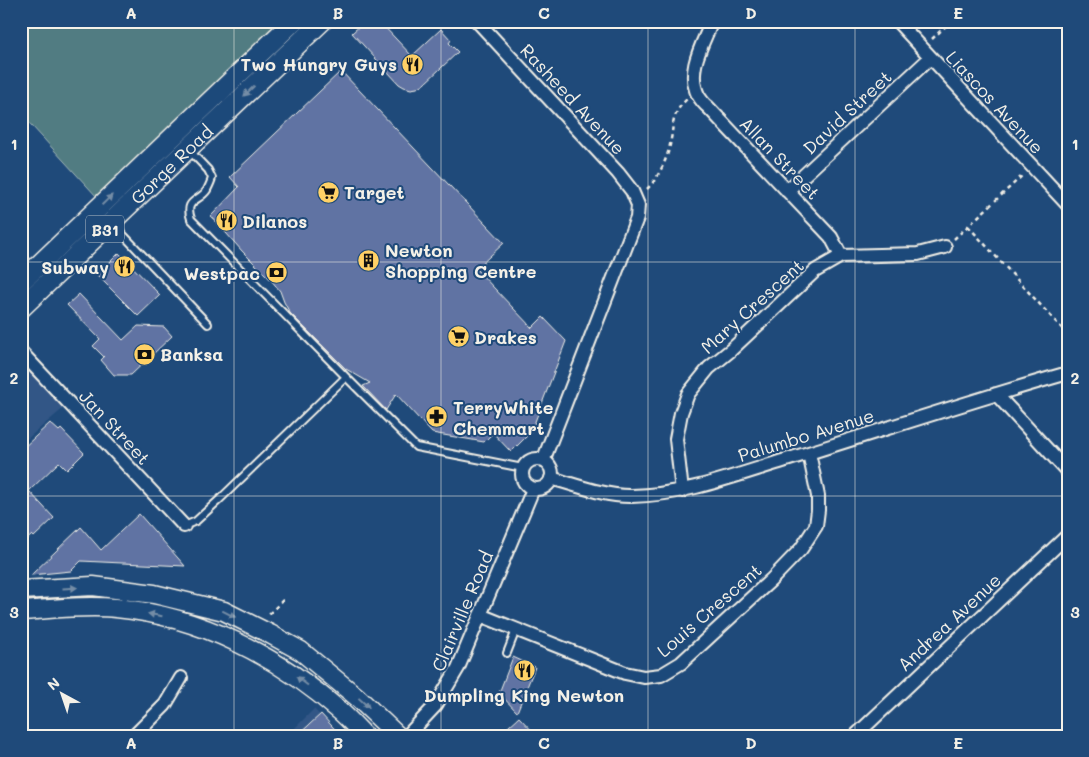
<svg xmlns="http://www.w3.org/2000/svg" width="1089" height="757" viewBox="0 0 1089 757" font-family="Mali,sans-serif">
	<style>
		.built { fill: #325686 }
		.green { fill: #517b82; stroke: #a2b6b5 }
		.building { fill: #6073a3; stroke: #f4f1e8 }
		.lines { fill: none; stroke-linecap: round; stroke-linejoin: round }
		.service-casing { stroke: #f4f1e8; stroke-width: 10 }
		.minor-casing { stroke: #f4f1e8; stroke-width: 16 }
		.secondary-casing { stroke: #f4f1e8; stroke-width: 21 }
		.primary-casing { stroke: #f4f1e8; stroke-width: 22 }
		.path { stroke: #f4f1e8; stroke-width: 2.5; stroke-dasharray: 4 4; stroke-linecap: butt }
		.service { stroke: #1f4a7a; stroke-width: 6 }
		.minor { stroke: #1f4a7a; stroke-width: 12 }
		.secondary { stroke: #1f4a7a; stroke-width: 18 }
		.primary { stroke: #1f4a7a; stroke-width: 19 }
		.oneway { fill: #748da6 }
		.grid { fill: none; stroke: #f4f1e8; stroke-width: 1; stroke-opacity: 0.55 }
		.labels { text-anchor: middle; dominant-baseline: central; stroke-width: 4; stroke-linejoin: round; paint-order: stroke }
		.shield { fill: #1f4a7a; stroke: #b4bfc7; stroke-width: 1 }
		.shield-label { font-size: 16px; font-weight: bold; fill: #f4f1e8 }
		.poi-label { font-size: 18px; font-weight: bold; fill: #f4f1e8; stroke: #1f4a7a; text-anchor: start }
		.street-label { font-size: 18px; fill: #f4f1e8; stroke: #1f4a7a }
		.neatline { fill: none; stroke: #f4f1e8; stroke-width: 2 }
		.grid-label { font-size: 16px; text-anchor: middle; font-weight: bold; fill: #f4f1e8 }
	</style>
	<rect width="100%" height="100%" fill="#1f4a7a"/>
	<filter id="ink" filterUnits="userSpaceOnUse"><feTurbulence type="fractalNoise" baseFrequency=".02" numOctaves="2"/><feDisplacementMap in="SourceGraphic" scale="10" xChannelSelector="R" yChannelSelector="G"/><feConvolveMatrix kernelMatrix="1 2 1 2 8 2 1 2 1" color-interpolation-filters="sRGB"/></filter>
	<g filter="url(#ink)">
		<!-- built -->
		<path class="built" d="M21,359l44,48 -44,37z
			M314,709l25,27h-52z"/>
		<!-- green -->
		<path class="green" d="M21,21h264l-188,176 -76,-83z"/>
		<!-- building -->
		<path class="building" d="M365,21h14l33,35 29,-27 10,11 -2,3 9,9 -34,32 -7,4 -6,1 -7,-2 -5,-3 -47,-51z
			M341,71l163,172 -28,26 56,59 11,-11 23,24 -35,91 -20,20 -18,-19 -9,9 -52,-9 -36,-39 -10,16 -23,-24 7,-3 -24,-14 -56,-56 -6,-11 -4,-11 -9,-11 -29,-29 -31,-35 28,-29 -9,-10z
			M119,253l41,42 -22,21 -41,-41z
			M79,294l44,46 15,-14 26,1 8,9 -41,39h-17l-13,-15 3,-3 -11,-11 7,-7 -33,-34z
			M50,423l9,8 2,-2 23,24 -17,17 -8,-8 -30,29 25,27 -20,19 -2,-2 -11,10v-95z
			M139,514l46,52 -104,-5 -10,10 -40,4 50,-48 20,23z
			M513,657l22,10 -18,45 -18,-19z
			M321,714l20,22h-44z
			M519,717l18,19h-39z"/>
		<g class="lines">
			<defs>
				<path id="service" d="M189,150l19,20 4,8c-1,4 -3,8 -5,12 -8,12 -23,9 -16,29l155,158 70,70 107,21
					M112,223l96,101
					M184,526l12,-5 23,-21 127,-123
					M507,653l9,-23"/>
				<path id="minor" d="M477,21l141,152 14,18 6,14 -1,13 -94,243
					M712,21c-9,23 -26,49 -14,74 3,5 6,9 10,12l123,130 10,19
					M897,21l171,184
					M787,191l143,-133
					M21,352l163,174
					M996,394l72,78
					M522 474a15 15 0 1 1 30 0a15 15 0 1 1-30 0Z
					M551,478c24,7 57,19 81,18 53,-1 104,-21 154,-36 94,-29 187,-60 282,-87
					M682,491l-6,-52 5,-26 7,-19 21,-26 22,-18 84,-79 26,-15 77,-2 27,-7
					M480,615l145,58 19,4 17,-2 20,-12 90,-83 30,-31 15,-23 2,-16v-14l-9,-43
					M134,736l31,-31 16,-27
					M407,736l29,-31 22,-37 75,-179
					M855,736l213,-201"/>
				<path id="secondary" d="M21,590l72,-4 61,8 70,17 46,23 31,17 56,46 41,39
					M21,611c32,-2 64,-6 95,-3 84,8 162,48 225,104 8,7 16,16 24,24"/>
				<g id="primary">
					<path d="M21,282l273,-261"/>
					<path id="s1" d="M21,308l301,-287"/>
				</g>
			</defs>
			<!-- service casing -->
			<use href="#service" class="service-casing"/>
			<!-- minor casing -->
			<use href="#minor" class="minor-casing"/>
			<!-- secondary casing -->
			<use href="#secondary" class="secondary-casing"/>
			<!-- primary casing -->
			<use href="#primary" class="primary-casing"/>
			<!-- path -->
			<path class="path" d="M932,39l19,-18
				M647,189c12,-11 22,-34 24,-50 2,-10 1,-18 6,-27 2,-5 6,-9 10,-13
				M968,226l100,109
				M954,239l69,-64
				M269,614l15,-15"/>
			<!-- service -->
			<use href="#service" class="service"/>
			<!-- minor -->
			<use href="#minor" class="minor"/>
			<!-- secondary -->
			<use href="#secondary" class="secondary"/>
			<!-- primary -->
			<use href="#primary" class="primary"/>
		</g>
		<!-- one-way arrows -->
		<defs><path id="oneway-solid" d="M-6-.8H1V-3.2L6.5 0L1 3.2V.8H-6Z" transform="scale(1.25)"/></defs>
		<g class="oneway">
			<use href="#oneway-solid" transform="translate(249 91) rotate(136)"/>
			<use href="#oneway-solid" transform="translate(107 200) rotate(-44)"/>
			<use href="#oneway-solid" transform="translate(70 588) rotate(-3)"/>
			<use href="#oneway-solid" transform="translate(229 614) rotate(26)"/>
			<use href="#oneway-solid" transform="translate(155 615) rotate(-170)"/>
			<use href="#oneway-solid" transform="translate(302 681) rotate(-143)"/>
			<use href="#oneway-solid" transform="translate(364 703) rotate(43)"/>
		</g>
	</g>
	<!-- grid -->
	<path class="grid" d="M234,21v715M441,21v715M648,21v715M855,21v715M21,262h1047M21,496h1047"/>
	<!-- icons -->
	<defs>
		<symbol id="restaurant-disc" viewBox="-11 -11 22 22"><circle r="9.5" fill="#ffd166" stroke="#1f4a7a"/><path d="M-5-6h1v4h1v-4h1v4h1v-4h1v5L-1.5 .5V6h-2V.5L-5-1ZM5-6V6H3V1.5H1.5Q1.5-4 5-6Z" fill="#111"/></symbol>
		<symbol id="supermarket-disc" viewBox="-11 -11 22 22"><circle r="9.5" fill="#ffd166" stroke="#1f4a7a"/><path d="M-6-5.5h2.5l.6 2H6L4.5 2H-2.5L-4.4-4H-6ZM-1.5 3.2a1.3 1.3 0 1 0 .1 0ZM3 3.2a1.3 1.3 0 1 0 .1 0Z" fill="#111"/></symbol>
		<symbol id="building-disc" viewBox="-11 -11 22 22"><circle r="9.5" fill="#ffd166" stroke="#1f4a7a"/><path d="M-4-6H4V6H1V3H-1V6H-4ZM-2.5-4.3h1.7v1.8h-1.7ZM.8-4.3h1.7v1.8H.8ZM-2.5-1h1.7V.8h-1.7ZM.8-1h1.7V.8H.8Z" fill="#111"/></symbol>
		<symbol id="bank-disc" viewBox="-11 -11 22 22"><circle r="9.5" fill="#ffd166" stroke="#1f4a7a"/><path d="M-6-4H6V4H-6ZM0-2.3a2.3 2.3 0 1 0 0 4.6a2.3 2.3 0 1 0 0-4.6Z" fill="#111"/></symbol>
		<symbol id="pharmacy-disc" viewBox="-11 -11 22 22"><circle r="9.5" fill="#ffd166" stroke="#1f4a7a"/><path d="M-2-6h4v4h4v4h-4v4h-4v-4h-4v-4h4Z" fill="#111"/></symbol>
	</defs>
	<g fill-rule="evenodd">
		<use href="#restaurant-disc" x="400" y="52" width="25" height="25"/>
		<use href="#supermarket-disc" x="316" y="180" width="25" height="25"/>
		<use href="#restaurant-disc" x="214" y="208" width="25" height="25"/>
		<use href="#building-disc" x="356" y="248" width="25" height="25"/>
		<use href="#restaurant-disc" x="112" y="254" width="25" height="25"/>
		<use href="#bank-disc" x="264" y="260" width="25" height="25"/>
		<use href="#supermarket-disc" x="446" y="324" width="25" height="25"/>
		<use href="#bank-disc" x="132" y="342" width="25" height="25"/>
		<use href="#pharmacy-disc" x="424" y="404" width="25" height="25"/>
		<use href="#restaurant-disc" x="512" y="658" width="25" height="25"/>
	</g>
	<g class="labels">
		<!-- shield labels -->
		<rect class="shield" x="86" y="215.5" width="38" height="27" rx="4"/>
		<g class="shield-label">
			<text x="105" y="229">B31</text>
		</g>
		<!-- poi labels -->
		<g class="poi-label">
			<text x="397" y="64" text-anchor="end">Two Hungry Guys</text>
			<text x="344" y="192">Target</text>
			<text x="242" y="221">Dilanos</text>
			<text x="385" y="250">Newton<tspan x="385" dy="21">Shopping Centre</tspan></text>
			<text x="109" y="267" text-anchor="end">Subway</text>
			<text x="260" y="273" text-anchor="end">Westpac</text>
			<text x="474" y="337">Drakes</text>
			<text x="160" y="354">Banksa</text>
			<text x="453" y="407">TerryWhite<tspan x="453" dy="21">Chemmart</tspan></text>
			<text x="524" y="695" text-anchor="middle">Dumpling King Newton</text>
		</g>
		<!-- street labels -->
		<g class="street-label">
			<text transform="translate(573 99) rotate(47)">Rasheed Avenue</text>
			<text transform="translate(995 102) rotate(47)">Liascos Avenue</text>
			<text transform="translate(847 112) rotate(-43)">David Street</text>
			<text transform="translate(780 158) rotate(46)">Allan Street</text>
			<text stroke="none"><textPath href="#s1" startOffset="208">Gorge Road</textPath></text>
			<text transform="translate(752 306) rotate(-42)">Mary Crescent</text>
			<text transform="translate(115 427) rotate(47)">Jan Street</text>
			<text transform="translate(806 435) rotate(-17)">Palumbo Avenue</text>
			<text transform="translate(709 610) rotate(-41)">Louis Crescent</text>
			<text transform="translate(462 611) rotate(-67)">Clairville Road</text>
			<text transform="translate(949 622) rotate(-43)">Andrea Avenue</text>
		</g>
	</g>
	<!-- margin -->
	<rect width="1089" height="757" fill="none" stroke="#1f4a7a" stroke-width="55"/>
	<!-- north arrow -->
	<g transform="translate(62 694) rotate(320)" stroke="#1f4a7a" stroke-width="4" paint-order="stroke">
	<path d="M0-4L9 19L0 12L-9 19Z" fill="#f4f1e8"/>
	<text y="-8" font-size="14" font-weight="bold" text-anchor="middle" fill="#f4f1e8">N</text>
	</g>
	<rect x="28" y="28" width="1034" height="702" class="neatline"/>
	<g class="grid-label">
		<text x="131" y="19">A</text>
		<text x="338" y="19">B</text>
		<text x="544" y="19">C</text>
		<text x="751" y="19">D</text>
		<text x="958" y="19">E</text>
		<text x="14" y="150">1</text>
		<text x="1075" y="150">1</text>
		<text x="14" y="384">2</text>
		<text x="1075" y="384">2</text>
		<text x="14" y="618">3</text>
		<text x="1075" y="618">3</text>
		<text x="131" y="749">A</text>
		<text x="338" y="749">B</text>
		<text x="544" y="749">C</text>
		<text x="751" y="749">D</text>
		<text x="958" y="749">E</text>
	</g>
</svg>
